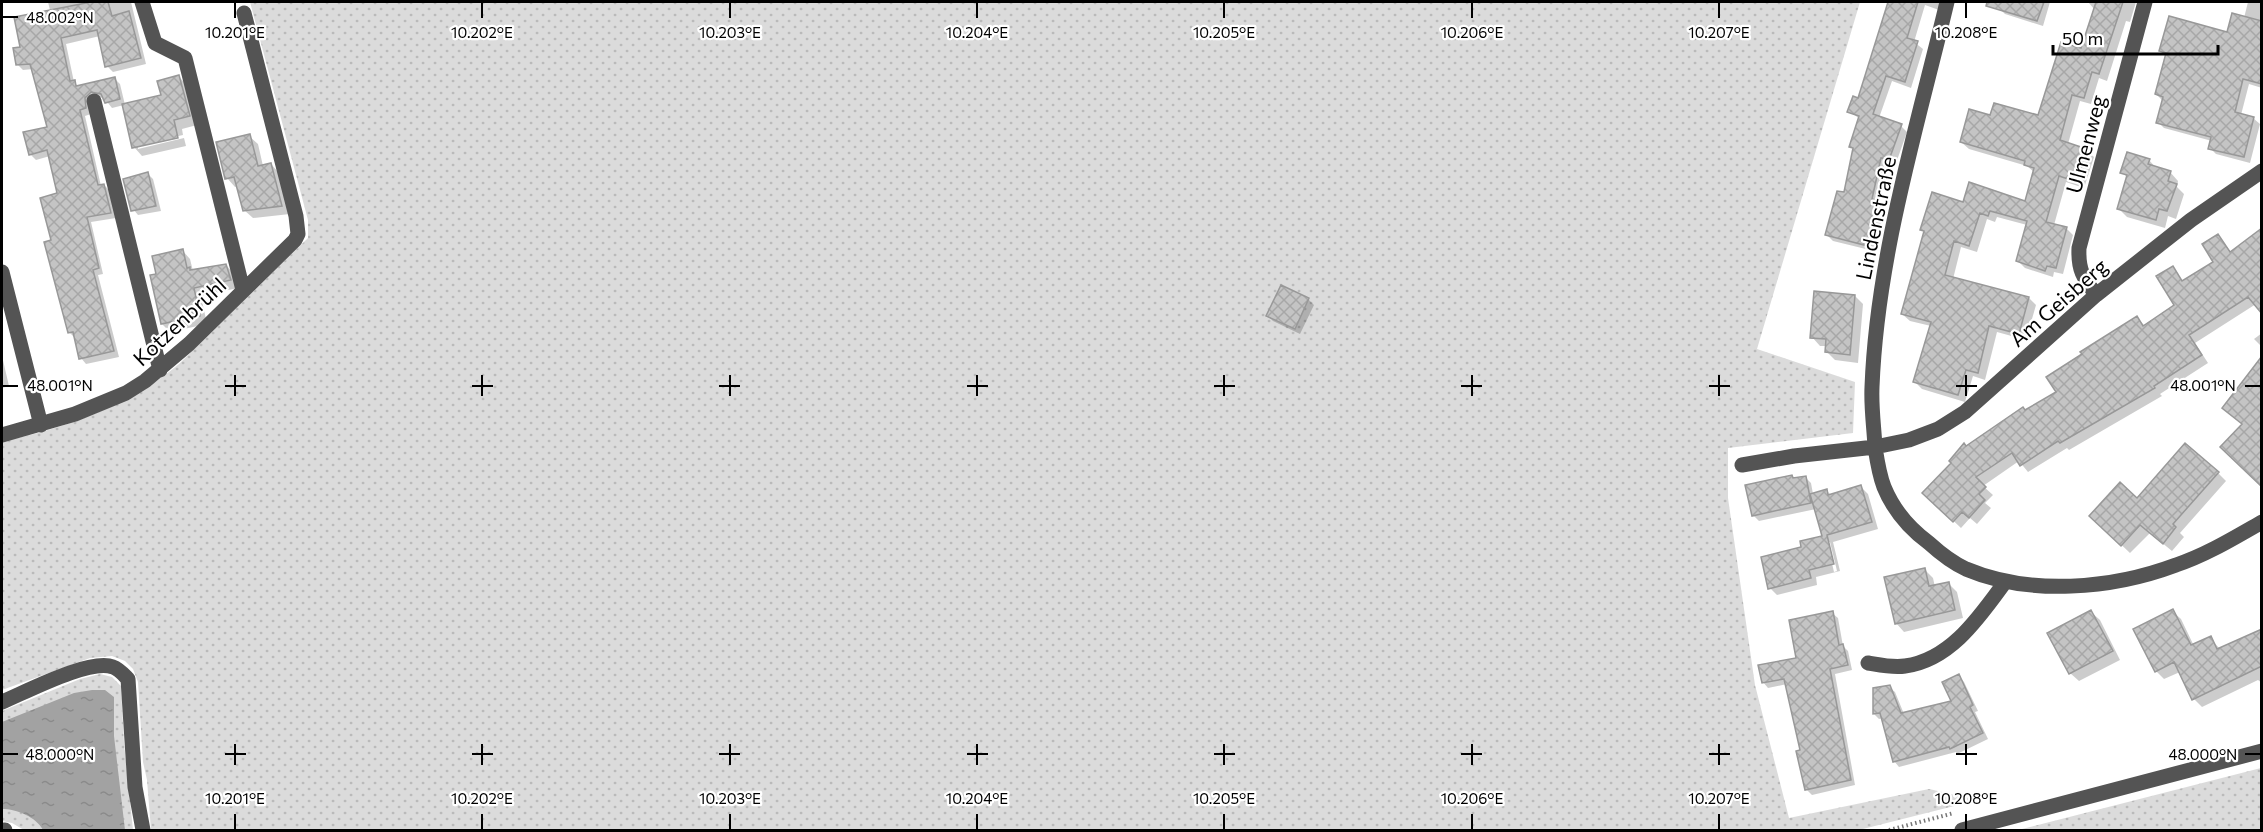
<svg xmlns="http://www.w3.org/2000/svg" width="2263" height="832" viewBox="0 0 2263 832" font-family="Commissioner,sans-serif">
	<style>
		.grass { fill: url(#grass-dots) }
		.water { fill: url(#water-ripples) }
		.shadow { fill: #0003; fill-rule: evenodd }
		.building { fill: url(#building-cross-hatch); stroke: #989898; stroke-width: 1.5 }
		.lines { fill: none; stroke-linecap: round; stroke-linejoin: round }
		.path { stroke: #767676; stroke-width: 4; stroke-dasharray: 1.5 3; stroke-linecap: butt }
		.minor { stroke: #545454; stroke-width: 15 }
		.ticks { fill: none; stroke: #000; stroke-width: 2 }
		.labels { text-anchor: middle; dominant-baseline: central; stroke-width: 4.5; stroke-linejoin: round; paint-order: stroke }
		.street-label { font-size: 21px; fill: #000; stroke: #fff }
		.ticks-label { font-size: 15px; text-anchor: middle; fill: #000; stroke: #fff; stroke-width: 4.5; stroke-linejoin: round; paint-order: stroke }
	</style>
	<defs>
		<pattern id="grass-dots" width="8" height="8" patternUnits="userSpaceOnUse" patternTransform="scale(1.5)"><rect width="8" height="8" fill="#dbdbdb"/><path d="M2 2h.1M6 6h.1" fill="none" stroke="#bababa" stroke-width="1.8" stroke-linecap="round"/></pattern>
		<pattern id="water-ripples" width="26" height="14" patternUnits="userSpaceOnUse" patternTransform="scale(1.5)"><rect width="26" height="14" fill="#a2a2a2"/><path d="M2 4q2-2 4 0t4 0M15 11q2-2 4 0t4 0" fill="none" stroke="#8a8a8a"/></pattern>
		<pattern id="building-cross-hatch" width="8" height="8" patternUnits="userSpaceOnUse" patternTransform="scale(1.5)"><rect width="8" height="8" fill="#c4c4c4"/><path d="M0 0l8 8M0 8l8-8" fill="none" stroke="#a7a7a7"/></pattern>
	</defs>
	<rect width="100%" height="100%" fill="#fff"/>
	<!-- grass -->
	<path class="grass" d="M250,2h1610l-103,347 98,33 -2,51 -125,15v50l27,187 34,133 140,-29 49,11 -119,30h-1708l-4,-50 -4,-18 -5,-80 -5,-13 -8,-8 -13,-5 -22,2 -88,32v-248c64,-15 126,-35 177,-78l129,-126v-18z
		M100,674l12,3 9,9 3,57 9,87h-109l-12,-7 -10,-2v-110l78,-32z
		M2261,768v62h-243z"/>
	<!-- water -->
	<path class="water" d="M92,690h13l9,7v39l11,94h-82c-7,-13 -26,-21 -41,-21v-87l72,-29z"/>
	<!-- shadow -->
	<path class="shadow" d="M48,2h83l15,62 -33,8 -6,-6 -7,-30 -34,8 8,38 5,5 35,-9 6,6 5,21 38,-9 16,-19 8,8 10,40 -15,4 1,6 -45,10v4l46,-11 2,8 -44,10 -8,-9 -10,-42 -12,3 -8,-10 -7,-1 -6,17 -6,2 16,70 3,-1 6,6 6,27 -25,4 12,52 -5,1 21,82 -33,7 -5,-6 -6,-20 -6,-6 -16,-91 6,-46 -9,-39 -14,4 -6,-6 18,-26 -15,-59 -10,1 -6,-6 4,-16 34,-17z
		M1889,2h53l-3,8 -14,-5 -11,37 9,7 -12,39 -19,-7 -13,37 22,8 6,6 -12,34 -8,-3 -9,40 6,6 -10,42 -41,-10 -6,-6 18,-41 10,-43 -5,-5 10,-27 -11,-8 10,-11z
		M2002,2h48l-7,24 -38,-12 -5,-5z
		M2088,2h48l-6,20 -4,-1 -19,60 -8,-3 -8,26 -11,-3 -12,43 18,6 8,7 -10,31 -18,-6 -12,43 12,3 7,7 -10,39 -9,-2 -1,5 -28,-9 -7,-7 9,-36 -30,-8 -2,5 -8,-3 -10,33 -16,-5 -8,32 76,19 7,7 -10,35 -29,-8 -12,48 -12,-4 -8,26 -43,-13 -7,-7 16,-56 -21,-5 -8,-7 23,-81 -3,-4 42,-25 62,-1 8,-31 -7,-6 -58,-17 -8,-7 30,-25h48l43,-67 13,-40z
		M2248,2h14v86l-13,-4 -8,31 12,3 7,6 -10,39 -34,-9 -6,-6 2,-7 -48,-13 -6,-6 5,-21 -7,-7 10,-38 -6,-5 68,-17 16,-16z
		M249,136l9,8 5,22 8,-2 8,9 11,41 -37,4 -9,-8 -6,-24 -3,1 -8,-9z
		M2149,160l8,9 13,3 8,9 -1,6 7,7 -8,25 -8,-3 -3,12 -38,-11 -8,-8 9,-31 -6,-6z
		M148,174l5,5 8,32 -23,4 -5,-6z
		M2218,236l14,17 24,51 -61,39 13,20 -48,31 2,2 -93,54 -2,-2 -39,24 -9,-11 -36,25 10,9 -8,8 6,5 -14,16 -7,-6 -9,10 -37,-35 42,-45 92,-55 79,-75 8,8 32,-20 -5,-38 12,14 31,-20z
		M182,250l8,9 3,12 33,-6 8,9 4,14 -37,8 6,28 -37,8 -8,-8 -4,-49z
		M1855,296l8,8 -5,59 -23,-3 -9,-9 1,-5h-7l-8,-9z
		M1308,299l6,6 -14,29 -27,-13 -5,-5z
		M2262,333v14l-8,-8z
		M2,356l7,30 -7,2z
		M2218,473l8,8 -46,52 4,4 -12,14 -22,-18 -20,20 -39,-37z
		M1792,476l3,4 10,-3 6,6 2,11 13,-4 6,6 29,-9 7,7 10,35 -45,13 7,29 -24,6 1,8 -40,10 -7,-7 33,-40 21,-11 -8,-28 -57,12 -5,-5zM1827,542h3l7,29 -3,1z
		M1925,570l8,8 2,9 14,-3 8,8 6,26 -59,14 -8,-9z
		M2172,611l9,8 13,27 16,-8 10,11 42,-18v52l-4,-3 -56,27 -8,-8 -14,-27 -16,7 -8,-8z
		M2091,612l9,8 20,40 -41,21 -9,-8z
		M1832,613l6,5 5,28 5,5 4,19 -17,4 20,111 -43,10 -6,-6 -5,-38 -14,-67 -19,4 -5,-6 35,-23z
		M1959,676l5,6 14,29 -3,1 13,27 -31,15 -1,-2 -57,15 -5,-6 -11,-43 -4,1 -5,-5 15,-27 6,5 9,22 49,-12z"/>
	<!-- building -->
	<path class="building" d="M91,2h17l4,14 17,-5 12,47 -36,9 -8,-37 -36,8 9,43 5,-1 1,6 39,-9 5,22 -15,4 -4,-9 -10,-2 -6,6 1,10 -6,2 18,75 6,-1 7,29 -24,4 12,51 -6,2 21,81 -35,8 -6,-27 -5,1 -24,-91 7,-2 -11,-42 17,-5 -10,-43 -18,5 -6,-23 24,-5 -17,-63 -14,1 -3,-17 7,-1 -6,-30z
		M1888,2h30l-11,36 11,3 -13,41 -19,-6 -13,38 29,10 -13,36 -8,-2 -9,41 7,2 -11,45 -43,-11 12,-44 7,1 9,-44 -4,-1 10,-31 -12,-4 6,-16 5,2z
		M1987,2h57l-7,19 -51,-15z
		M2096,2h27l-24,72 -7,-2 -8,26 -12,-3 -12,45 27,9 -10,33 -18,-6 -13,46 21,5 -11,41 -9,-2 -2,5 -29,-10 11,-40 -37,-10 -2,5 -8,-3 -11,33 -15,-5 -9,34 84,22 -10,37 -30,-8 -11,47 -12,-3 -8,25 -45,-13 18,-60 -30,-8 23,-83 -4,-1 12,-38 31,10 6,-20 56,19 9,-33 -10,-3 1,-4 -65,-19 9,-33 21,6 4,-12 44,12 23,-73 20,6z
		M2232,13l30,8v63l-19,-5 -8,33 19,5 -10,40 -36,-8 3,-12 -55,-14 7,-26 -8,-3 11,-41 -7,-2 10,-35 58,16z
		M179,75l11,41 -16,4 4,18 -46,10 -10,-44 39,-9 -4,-14z
		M250,134l8,32 13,-3 11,43 -39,5 -9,-34 -9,2 -9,-37z
		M2127,152l23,7 -2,5 23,7 -3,10 9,3 -10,27 -8,-2 -3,11 -39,-11 10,-34 -7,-2z
		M148,172l8,34 -25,5 -8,-32z
		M2262,228v86l-14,-17 -59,38 13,20 -48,31 1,2 -95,55 -2,-2 -38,25 -8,-13 -36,24 10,10 -7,7 6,6 -16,18 -7,-6 -9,10 -31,-29 29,-30 -2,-2 15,-18 2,3 57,-39 2,3 31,-18 -10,-15 36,-23 -2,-2 57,-36 6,10 31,-21 -18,-29 17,-10 9,15 31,-19 -11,-18 16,-10 12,18z
		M183,249l4,19 3,-1v3l36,-6 5,16 -37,8 6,28 -39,8 -11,-49 6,-1 -4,-18z
		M1281,285l28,13 -14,31 -29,-13z
		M1814,291l41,4 -5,60 -25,-3 1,-13 -16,-1z
		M2262,356v131l-42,-40 22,-23 -20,-16z
		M2185,443l34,29 -46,52 3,3 -13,17 -23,-19 -19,21 -32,-30 31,-34 17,16z
		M1792,475l1,3 13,-2 5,27 -59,13 -7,-31z
		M1861,485l11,37 -45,13 7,29 -25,6 2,8 -43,11 -7,-32 40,-10 -1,-6 22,-5 -12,-42 17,-5 1,6z
		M1925,568l4,18 20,-4 6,28 -60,14 -11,-47z
		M2173,609l18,36 20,-9 6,13 45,-20v37l-70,34 -18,-38 -19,10 -22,-43z
		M2091,610l22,41 -44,23 -22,-41z
		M1833,611l6,34 4,-1 5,21 -18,4 21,111 -46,10 -9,-39 4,-1 -16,-71 -22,4 -4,-18 38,-7 -7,-38z
		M1959,674l14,31 -3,2 13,26 -33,16 -1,-2 -56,15 -13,-49 -7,1v-26l17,-3 11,28 50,-12 -9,-19z"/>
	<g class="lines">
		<!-- path -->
		<path class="path" d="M1889,830l65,-17"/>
		<!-- minor -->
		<path class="minor" d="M142,2l13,41 30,15 58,232
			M94,101l66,269
			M2262,171l-71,49 -95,75 -131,117 -27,17 -29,11 -34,7c2,13 4,27 9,40 9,22 26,42 45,56 11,10 24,20 37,26 64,27 146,20 210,-4 30,-10 58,-27 86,-43
			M2,272l39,153
			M2096,295c-13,-18 -18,-25 -17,-47l66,-246
			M2,435l73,-21 51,-21 19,-12 44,-37 106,-104 3,-6 -2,-18 -52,-203
			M1742,465l52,-9 81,-9c-1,-20 -4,-40 -3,-60 5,-131 45,-259 75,-385
			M1868,663c12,2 25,5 37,3 46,-6 75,-50 100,-84
			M2,702c24,-10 88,-44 111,-35 6,2 11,8 15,12l7,108 8,43
			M4,830h1
			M1962,830l300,-79"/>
	</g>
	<!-- ticks -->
	<path class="ticks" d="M235,3v15M482,3v15M730,3v15M977,3v15M1224,3v15M1472,3v15M1719,3v15M1966,3v15M3,17h15M235,375v21M482,375v21M730,375v21M977,375v21M1224,375v21M1472,375v21M1719,375v21M1966,375v21M3,386h15M225,386h21M472,386h21M719,386h21M967,386h21M1214,386h21M1461,386h21M1709,386h21M1956,386h21M2245,386h15M235,744v21M482,744v21M730,744v21M977,744v21M1224,744v21M1472,744v21M1719,744v21M1966,744v21M3,754h15M225,754h21M472,754h21M719,754h21M967,754h21M1214,754h21M1461,754h21M1709,754h21M1956,754h21M2245,754h15M235,814v15M482,814v15M730,814v15M977,814v15M1224,814v15M1472,814v15M1719,814v15M1966,814v15"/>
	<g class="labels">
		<!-- street labels -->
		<g class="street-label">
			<text transform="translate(2085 144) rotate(-75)">Ulmenweg</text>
			<text transform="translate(1875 218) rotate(-78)">Lindenstraße</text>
			<text transform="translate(2058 302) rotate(-41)">Am Geisberg</text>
			<text transform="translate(179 321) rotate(-43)">Kotzenbrühl</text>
		</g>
	</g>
	<g class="ticks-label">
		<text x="60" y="23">48.002°N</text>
		<text x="235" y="38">10.201°E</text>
		<text x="482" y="38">10.202°E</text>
		<text x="730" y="38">10.203°E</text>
		<text x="977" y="38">10.204°E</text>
		<text x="1224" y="38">10.205°E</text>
		<text x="1472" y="38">10.206°E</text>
		<text x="1719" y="38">10.207°E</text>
		<text x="1966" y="38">10.208°E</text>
		<text x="60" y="391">48.001°N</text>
		<text x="2203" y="391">48.001°N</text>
		<text x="60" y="760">48.000°N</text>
		<text x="2203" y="760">48.000°N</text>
		<text x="235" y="804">10.201°E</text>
		<text x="482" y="804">10.202°E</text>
		<text x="730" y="804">10.203°E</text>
		<text x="977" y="804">10.204°E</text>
		<text x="1224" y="804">10.205°E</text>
		<text x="1472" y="804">10.206°E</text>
		<text x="1719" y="804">10.207°E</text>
		<text x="1966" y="804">10.208°E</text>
	</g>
	<!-- border -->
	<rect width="2263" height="832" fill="none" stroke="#000000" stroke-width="6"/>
	<!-- scale -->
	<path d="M2053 45v9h165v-9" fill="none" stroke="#000000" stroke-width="3"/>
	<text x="2062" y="45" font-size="18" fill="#000000" stroke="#ffffff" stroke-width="4.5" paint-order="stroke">50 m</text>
</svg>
